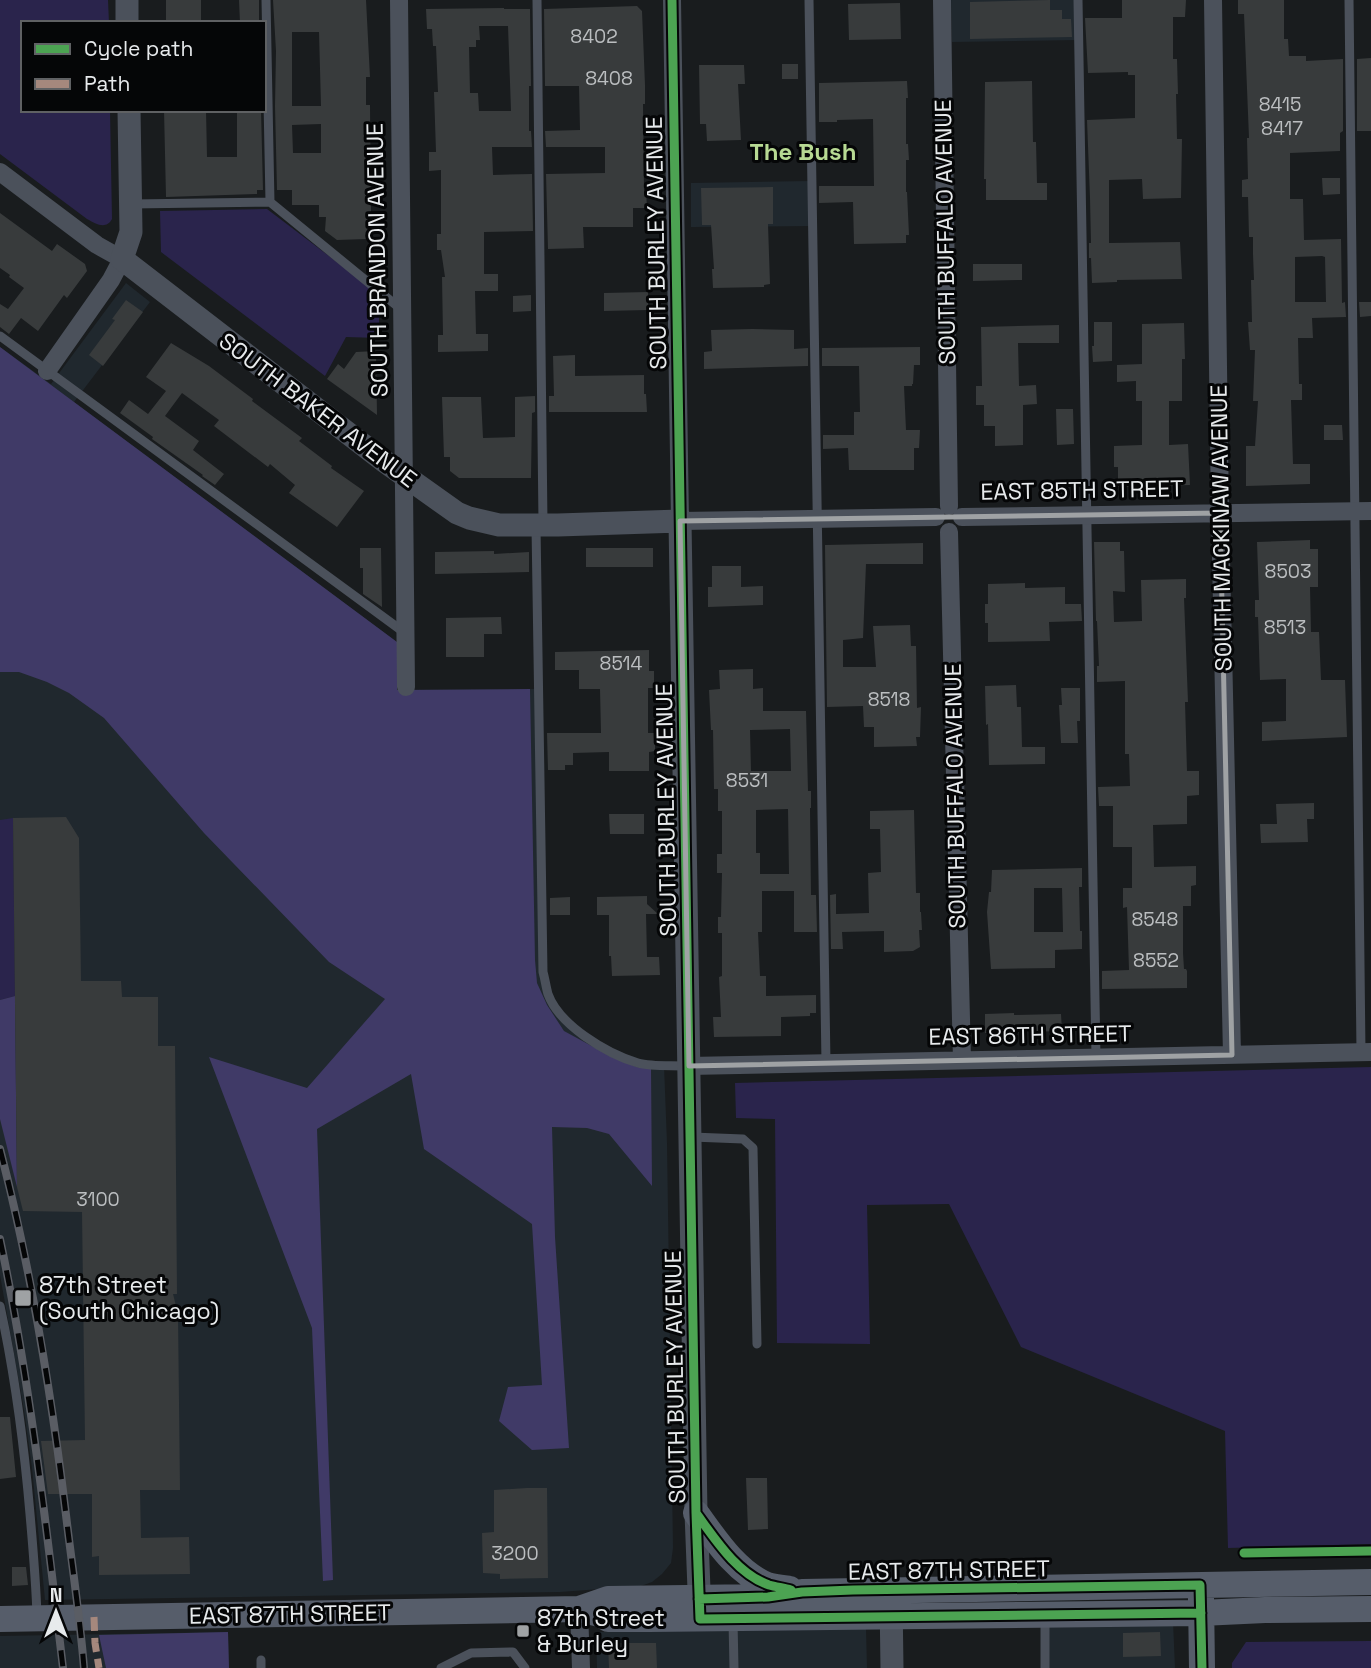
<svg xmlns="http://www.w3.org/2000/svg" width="1371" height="1668" viewBox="0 0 1371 1668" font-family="'Space Grotesk',sans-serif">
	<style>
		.built { fill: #20282e }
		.green { fill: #2a244c }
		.forest { fill: #403a67 }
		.building { fill: #383b3c; fill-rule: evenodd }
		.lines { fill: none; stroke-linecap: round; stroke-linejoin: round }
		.service { stroke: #4b515b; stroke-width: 9 }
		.minor { stroke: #4b515b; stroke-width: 18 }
		.tertiary { stroke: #4b515b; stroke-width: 23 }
		.secondary { stroke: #565d6a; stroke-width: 26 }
		.rail-casing { stroke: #5a5d64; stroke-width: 8 }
		.rail { stroke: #050607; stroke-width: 5; stroke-dasharray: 16; stroke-linecap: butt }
		.quiet { stroke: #a5887d; stroke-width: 7; stroke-dasharray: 14 7; stroke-linecap: butt }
		.cycleway-casing { stroke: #050607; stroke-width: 13 }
		.cycleway { stroke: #4ca352; stroke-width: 9 }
		.marked { fill: none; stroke: #9fa2a4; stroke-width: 5; stroke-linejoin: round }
		.poi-dot { fill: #9fa2a4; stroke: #050607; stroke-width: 2.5 }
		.labels { text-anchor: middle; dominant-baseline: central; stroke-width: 6; stroke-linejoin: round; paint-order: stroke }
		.number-label { font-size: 19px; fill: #bbbec0 }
		.street-label { font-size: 23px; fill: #e7eaec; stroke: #050607 }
		.poi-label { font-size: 23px; fill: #e7eaec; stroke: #050607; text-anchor: start }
		.neighbourhood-label { font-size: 24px; font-weight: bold; fill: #b7d993; stroke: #050607 }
	</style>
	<rect width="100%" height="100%" fill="#191c1e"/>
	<!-- built -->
	<path class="built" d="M951,0h127l1,40 -127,2z
		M811,181l1,45 -121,1v-44z
		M126,283l24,19 -76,100 323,240v48l142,-1 4,283 6,23 27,35 63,33 25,2 3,78 6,405 -2,15 -9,11 -10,8 -11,4 -81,6 -515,8 -13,-132 -8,-58 -24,-135v-928l51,37z
		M1173,1621l2,47h-130v-44z
		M866,1628l1,40h-270l-1,-36z
		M228,1632l1,36h-229v-32z"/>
	<!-- green -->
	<path class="green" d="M0,0h108l1,23h-86v87h87l2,109c-6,11 -16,5 -25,0l-87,-65z
		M267,209l112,85v44l-33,-1 -21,39 -164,-124 -1,-41z
		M13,818l2,178 -15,4v-180z
		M1371,1067v477l-143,4 -3,-117 -204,-84 -72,-143 -82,1 3,139 -93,-1 -2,-224 -39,-1 -1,-35z
		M1371,1641v27h-139v-5l14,-21z"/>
	<!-- forest -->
	<path class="forest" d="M0,347l397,295v48l133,-1 5,271 2,23 10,22 17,26 48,26 25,10 14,1 1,118 -43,-52 -22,-6 -35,-1 3,110 14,211 -37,2 -33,-29 9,-34 34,-2 -10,-161 -108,-75 -13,-75 -94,55 16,451 -10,1 -11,-253 -103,-271 98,31 78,-89 -56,-37 -125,-129 -100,-115 -35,-25 -22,-11 -28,-10h-19z
		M15,996l2,191 -17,-68v-119z
		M228,1632l1,36h-123l-7,-33z"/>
	<!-- building -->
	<path class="building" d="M166,0h35v23h-35z
		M239,0h20v23h-19z
		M273,0h93l4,77h-4v28h4l1,111v21h-5v2l-29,1 -12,-9 1,-14h-7v-12h-27v-15h-15l-2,-84 1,-55zM292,32h27l2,74h-29zM321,124v29h-28l-1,-28z
		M1050,0v10h12v9h9l1,18 -102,2v-37z
		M1122,0h64l-1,17h-12v42h4l1,35h-2l1,45h5l-1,59 -38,1 -1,-20 -33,1v63l71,-1 2,37 -65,1v2l-25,1 -1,-25h-2v-15h2l-1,-45 -3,-78 48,-2v-43h-7v-3l-40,1 -3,-55h37z
		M1238,0h46v39h4l1,17h17v5l37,-2v72l-3,2v18l-50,2v46h13l1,41 37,-1 1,64 3,-1 1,15 -34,1 1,20h-15l1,46h3v16h-11l2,64h17v20l-64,2v-40h9l3,-45h-5l2,-51h-5l-2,-28h4l-1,-42h3l-1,-26v-17h-4l-1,-40h-6v-17l6,-1 -1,-41h2l-5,-124h-6zM1322,256l3,1 1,45h-31v-45z
		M900,3l1,36 -52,1 -1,-36z
		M637,6l5,5 3,74v19h-2l1,86h2l1,18h-14v19h-50l1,21 -36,1 -2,-75 59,-1v-26h-59l-1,-16 35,-1 -1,-44h-34l-1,-77z
		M504,8v1h26l1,77h-2v45h2l1,16h-40l1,28 39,-1 1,57 -49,1v42h14v17h-23l1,43h12v17l-50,1v-17h5l-1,-58h3l-4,-27h-4v-16h4v-64l-12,1v-19h7l-2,-60h4l-2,-46h-3l-1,-17h-5l-1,-20zM479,26h29l3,85h-32l-1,-18h-8l-1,-46h7v-7h4z
		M1371,58v73h-14v-72z
		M782,64h16v15h-16z
		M699,65h45l1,19h-7l3,56 -34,1 -1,-17h-6z
		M907,81l1,17h-2v46h2l1,16h-3v32h1l2,43h-3v8l-52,1 -1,-42 -34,1v-17h55l-1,-67 -36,1v2h-18v-39z
		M1032,81l1,61h3l1,41h10v17h-61v-21h-2l1,-97z
		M164,110h42l1,47h30v-47h24l2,80h-6v4l-91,3z
		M1322,178h18v16l-17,1z
		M773,187v37h-5l2,60 -6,1v2l-51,1 -1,-19h2l-3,-44h-9l-1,-37z
		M0,213l52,38 5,-7 28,20 2,7 -20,27 -3,-3 -26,36 -17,-13 -12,16 -9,-7v-23l8,5 16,-21 -15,-11 1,-2 -10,-7z
		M973,264h49v16l-49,1z
		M648,292v18l-44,1v-18z
		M531,295v16l-18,1v-16z
		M126,300l17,12 -40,54 -14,-11 26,-35 -3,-1z
		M1359,302h12v14l-11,1z
		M1094,322h18v39l-19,1 -1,-16h2z
		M1184,323l1,36h-3v42h-13v44l19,-1 2,41 -72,2v-20h-4v-21l28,-1v-44h-6v-20l-19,1v-17l25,-1v-40z
		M1059,325v18h-41l1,43 17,-1 1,19 -14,1v40l-28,1v-20h-11v-21h-8v-19h6l-1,-59z
		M752,329l42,1v19l14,-1v18l-104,3v-17l8,-1 -1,-21z
		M171,343l38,23 44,33 -1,2 50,37 -3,3 33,25 -1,2 33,23 -27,36 -48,-34 6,-8 -25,-21 -2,3 -54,-41 5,-6 -37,-27 -17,23 34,25 -6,9 31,24 -9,11 -13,-9 1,-1 -51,-36 1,-2 -33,-24 9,-13 19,14 18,-23 -20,-14z
		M920,347v18h-6l-1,19h-1v2h-8l2,44h14l-1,18h-5v22h-65l-1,-22 -25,1v-14h31v-23h6l-1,-46h-37v-18z
		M376,351l1,64 -50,-36 11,-15 6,5 12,-17z
		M575,355v21l69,-1v19h2l1,18h-98v-16h5l-1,-40z
		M535,396v16l-3,1 -1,65h-72l-9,-7v-14h-6l-2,-60h39l2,41 32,-1v-40z
		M1056,409h17l1,35 -17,1z
		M1324,425h18l1,15h-19z
		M1310,540v9h8v38h-8l1,45h8l2,48h24l2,57 -85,4v-19l24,-1v-42l-26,1 -2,-63h-3v-17h4l-2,-58z
		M1094,542h26v9h4l1,41 -12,-1 1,31 28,-1 -1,-41 45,-1v19h-2l4,104h-3l2,69h12v24l-12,1v28l-34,1 1,42 42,-1v19l-5,1v20h-8v47l1,16h2l1,2v17l-85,1v-18l27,-1 -2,-63 -4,1v-20h9v-41h-19v-41h-14l-1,-19 32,-1 -1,-32h-4v-73l-28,1v-16h2l-2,-45h-1z
		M923,543v21h-57l-3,74 -20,2v27h33l-3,-41 37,-1 1,21h5l1,62 4,-1 -1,30h-4l1,9 -43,1v-20h-10l-1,-21 -36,1 -2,-162z
		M360,548h21l1,59 -19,-13v-26h-3z
		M586,548h67v19h-67z
		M494,551v3l35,-2v20l-94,2v-22z
		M712,566h29v21l22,-1v19l-55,2v-20h4z
		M1025,583v5l40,-1v17h16l1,17 -33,1 1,19 -62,1v-19h-3v-19h3v-20z
		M501,617l1,17h-18v23h-38v-39z
		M649,650v21h5v17h-6v45h7v18l-6,1v19h-40v-19l-36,1v12h-8v5h-17l-1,-37h54l-1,-44h-21v-19h-24v-18z
		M753,669v20l10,-1v23h43l2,80h3v17h-1l1,87h5l1,37h-23v-41h-32v41h-4l2,44h6v20l50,-1v18h-6v3l-29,1v19l-67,1 -1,-20h8l-2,-40 3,-1v-43h-4v-16h3l1,-44h-5v-19h5v-43h-4v-22h-4l-1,-59h-2l-2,-40 11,-1 -1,-19zM790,729l1,42h-40l-1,-41zM788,809l1,65h-29v-21h-4v-43z
		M1016,685l1,22h4l1,40h23v17l-56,1 -1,-41 -2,1 -1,-39z
		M1061,688h19v33h-3l1,22h-17l-2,-38h3z
		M1314,803v16h-7l1,23 -47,1 -1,-19h17l-1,-20z
		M914,810l2,83h4v19h1l1,18h-3l1,17 -7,4 -29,1v-21l-42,1 1,17h-12l-1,-54 6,-1v20l33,-1 -1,-40 13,-1 -1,-43h-10v-18z
		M609,814h35v20h-34z
		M66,817l13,21 2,143h40l1,16h36v49h17l2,248h-4l5,20 2,176h-40l1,48 48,-1 1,37 -91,1v-19l-7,1v-63h-44l-7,-53 44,-1 -3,-228 -59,-1 -6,-24 -4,-369z
		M1082,868v19h-3l1,44h2v18l-27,1v18l-64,1 -4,-57 2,-20h2l1,-22zM1034,888h28l1,44h-29z
		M647,896v8l11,10h-12l1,43h12l1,18 -48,1 -1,-20h-2v-41h-12v-18z
		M570,897v18h-20v-17z
		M1014,1013v2l47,-1 1,17 -77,2v-19z
		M0,1417h10l6,60 -16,2z
		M746,1478h21l1,51 -20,1z
		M527,1488h20l1,90 -48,1v-5l-17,-1 -1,-40 12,-1v-42z
		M12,1567h14l2,18 -16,1z
		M1160,1632l1,24 -38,1v-24z
		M608,1643h48l1,25h-48z"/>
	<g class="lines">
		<!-- service -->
		<path class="service" d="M266,0l4,202
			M537,0l6,523
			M809,0l17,1063
			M1078,0l18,1058
			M1349,0l12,1052
			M132,204l138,-2 132,108
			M0,336l405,297
			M536,527l7,445c2,7 3,15 5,22 11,31 59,60 90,69 14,4 35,2 49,3
			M692,1137l51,2 10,9 4,196
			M0,1306c15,69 24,138 30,208 3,34 6,68 7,102
			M1045,1617v51
			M733,1621l1,47
			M261,1660v8
			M441,1668l30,-15 42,-1 12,16"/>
		<!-- minor -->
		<path class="minor" d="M399,0l7,687
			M672,0l8,521 256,-4
			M942,0l7,506
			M1213,0l7,513 12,542
			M0,172l97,73 25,14 -11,21 -64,91
			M962,517l409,-6
			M949,532l13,528
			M689,1066l682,-14
			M579,1609l2,59"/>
		<!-- tertiary -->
		<path class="tertiary" d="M127,0v23
			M129,110l2,122 -9,27 262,202 73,52 12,5 30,7h59l122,-4 16,992 4,102
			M891,1598l1,70"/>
		<!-- secondary -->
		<path class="secondary" d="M696,1513c19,26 40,59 71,72 7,2 16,3 23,4
			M1201,1598l1,70
			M579,1609l29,-10 160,-2 34,-5 569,-10
			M0,1619l579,-10 21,5 8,5h41l552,-6 64,-3 106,-1"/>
		<defs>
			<path id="rail" d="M0,1149c31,120 51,242 66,366 6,51 14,102 18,153
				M0,1239c30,142 46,285 63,429"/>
		</defs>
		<!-- rail casing -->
		<use href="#rail" class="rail-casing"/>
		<!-- rail -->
		<use href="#rail" class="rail"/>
		<!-- quiet -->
		<path class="quiet" d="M94,1617l1,26 4,25"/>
		<defs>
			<path id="cycleway" d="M672,0l24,1513 4,106 501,-6
				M696,1513c19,26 41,61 73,72 7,2 15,3 22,5
				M1244,1553l127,-2
				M699,1599l69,-2 34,-5 51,-2 347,-5 2,83"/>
		</defs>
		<!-- cycleway casing -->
		<use href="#cycleway" class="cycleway-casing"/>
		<!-- cycleway -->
		<use href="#cycleway" class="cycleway"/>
	</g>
	<!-- marked area -->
	<path class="marked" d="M1220,513l12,542 -543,11 -9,-545z"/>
	<!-- markers -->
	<g class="poi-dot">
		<rect x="14" y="1289" width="18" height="18" rx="3.5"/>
		<rect x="516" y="1624" width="14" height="14" rx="3.5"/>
	</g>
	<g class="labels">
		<!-- number labels -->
		<g class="number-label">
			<text x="594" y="36">8402</text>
			<text x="609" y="78">8408</text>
			<text x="1280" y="104">8415</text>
			<text x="1282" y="128">8417</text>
			<text x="1288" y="571">8503</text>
			<text x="1285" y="627">8513</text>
			<text x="621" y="663">8514</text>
			<text x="889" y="699">8518</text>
			<text x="747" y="780">8531</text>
			<text x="1155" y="919">8548</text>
			<text x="1156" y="960">8552</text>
			<text x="98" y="1199">3100</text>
			<text x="515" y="1553">3200</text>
		</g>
		<!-- street labels -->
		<g class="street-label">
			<text transform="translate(945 232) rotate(-91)">SOUTH BUFFALO AVENUE</text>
			<text transform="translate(656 243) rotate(-91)">SOUTH BURLEY AVENUE</text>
			<text transform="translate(377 260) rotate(-91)">SOUTH BRANDON AVENUE</text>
			<text transform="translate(318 410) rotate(37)">SOUTH BAKER AVENUE</text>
			<text transform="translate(1082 490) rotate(-1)">EAST 85TH STREET</text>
			<text transform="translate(1221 528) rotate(-91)">SOUTH MACKINAW AVENUE</text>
			<text transform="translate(955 796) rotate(-91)">SOUTH BUFFALO AVENUE</text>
			<text transform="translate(666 810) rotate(-91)">SOUTH BURLEY AVENUE</text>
			<text transform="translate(1030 1035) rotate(-1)">EAST 86TH STREET</text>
			<text transform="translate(675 1377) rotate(-91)">SOUTH BURLEY AVENUE</text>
			<text transform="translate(949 1570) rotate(-1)">EAST 87TH STREET</text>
			<text transform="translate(290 1614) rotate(-1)">EAST 87TH STREET</text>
		</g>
		<!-- poi labels -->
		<g class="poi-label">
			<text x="39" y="1285">87th Street<tspan x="39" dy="26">(South Chicago)</tspan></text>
			<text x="537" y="1618">87th Street<tspan x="537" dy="26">&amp; Burley</tspan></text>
		</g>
		<!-- neighbourhood labels -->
		<g class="neighbourhood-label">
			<text x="803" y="151">The Bush</text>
		</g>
	</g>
	<!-- legend -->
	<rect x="21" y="21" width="245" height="91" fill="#050607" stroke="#5f6163" stroke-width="2"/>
	<rect x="35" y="44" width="35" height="10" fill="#4ca352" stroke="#5f6163" stroke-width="2"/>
	<text x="84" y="56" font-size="21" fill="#e7eaec">Cycle path</text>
	<rect x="35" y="79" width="35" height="10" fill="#a5887d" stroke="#5f6163" stroke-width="2"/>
	<text x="84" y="91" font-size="21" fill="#e7eaec">Path</text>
	<!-- north arrow -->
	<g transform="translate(56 1612)" stroke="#050607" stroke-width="5" paint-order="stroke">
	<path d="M0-5L12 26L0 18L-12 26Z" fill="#e7eaec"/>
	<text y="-10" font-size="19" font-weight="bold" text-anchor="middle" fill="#e7eaec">N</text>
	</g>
</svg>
